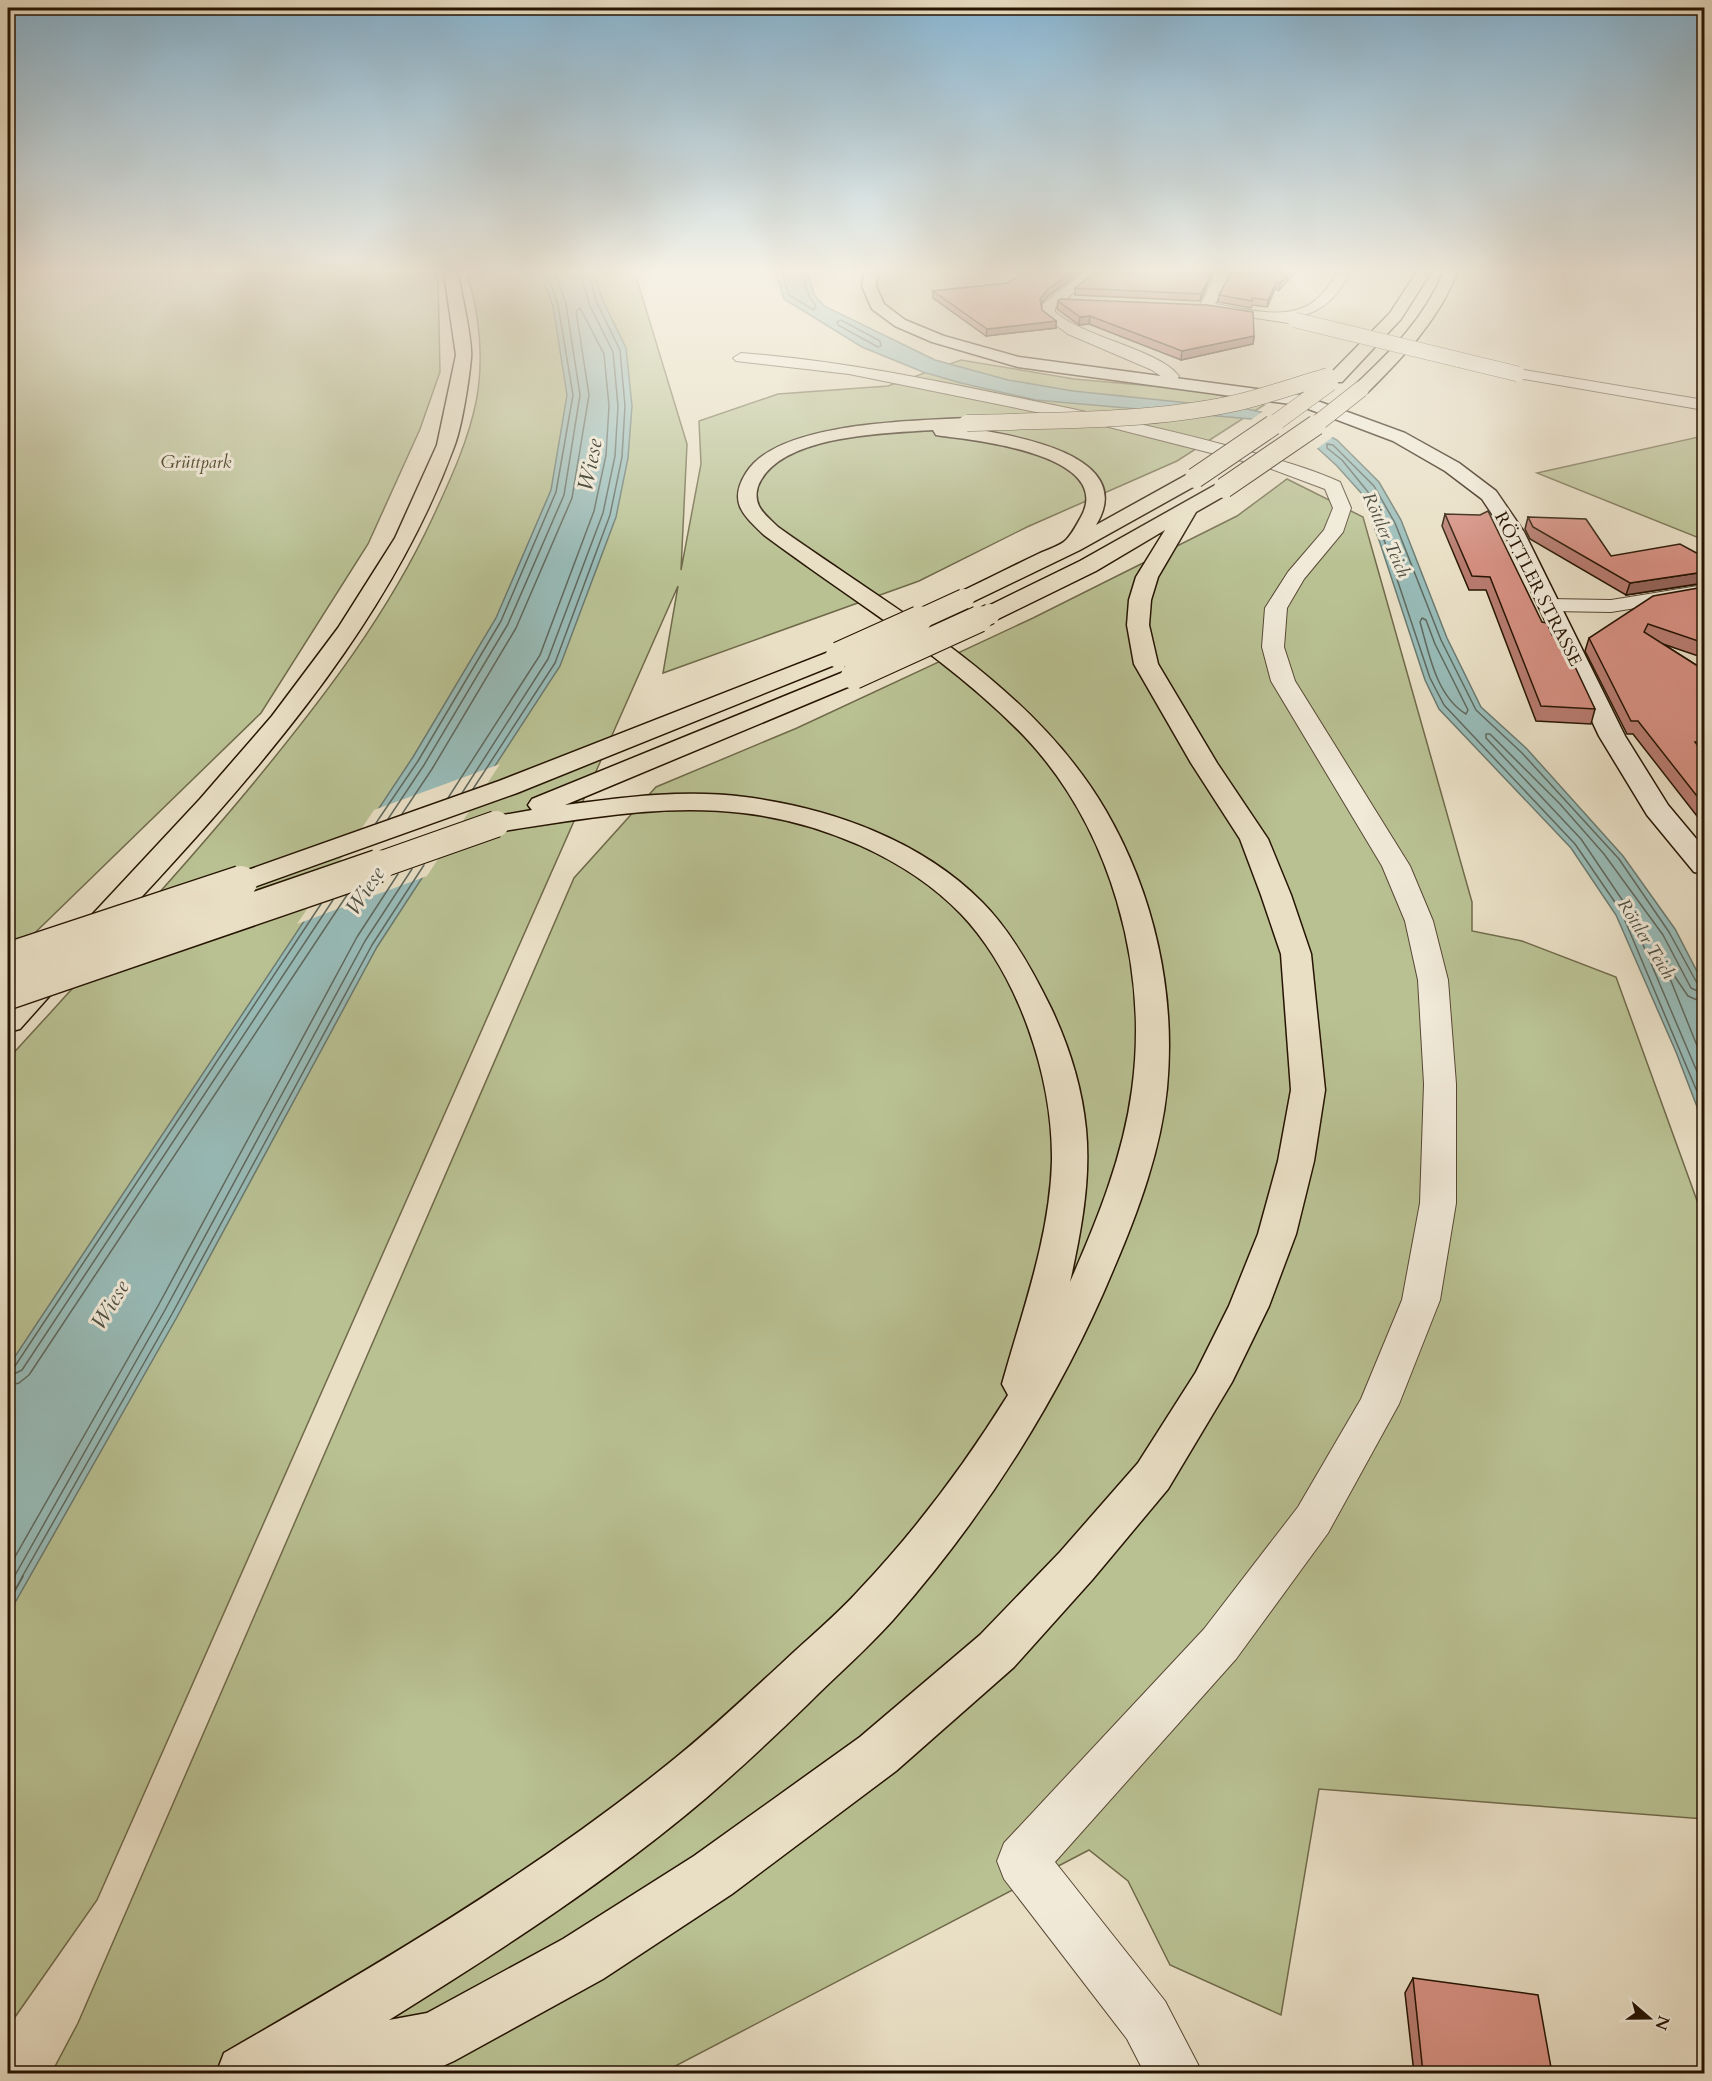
<svg xmlns="http://www.w3.org/2000/svg" width="1712" height="2081" viewBox="0 0 1712 2081" font-family="Cardo,serif">
	<style>
		.green { fill: #b9c193; stroke: #706a4a; stroke-width: 1.5 }
		.water { fill: #98bcb9; stroke: #6a7970; stroke-width: 1.5 }
		.pier { fill: #e9dfc5 }
		.lines { fill: none; stroke-linecap: round; stroke-linejoin: round }
		.shore-far1 { stroke: #5f685e; stroke-width: 1.5 }
		.shore { stroke: #5f685e; stroke-width: 2 }
		.street-casing { stroke: #574733; stroke-width: 2 }
		.secondary-casing { stroke: #261402; stroke-width: 3 }
		.primary-casing { stroke: #261402; stroke-width: 3 }
		.highway-casing { stroke: #261402; stroke-width: 3 }
		.street { fill: #f1ead9; fill-rule: evenodd }
		.secondary { fill: #f1ead9; fill-rule: evenodd }
		.primary { fill: #e9dfc5; fill-rule: evenodd }
		.highway { fill: #e9dfc5; fill-rule: evenodd }
		.street-bridge-casing { stroke: #574733; stroke-width: 16; stroke-linecap: butt }
		.highway-bridge-far3-casing { stroke: #261402; stroke-width: 17; stroke-linecap: butt }
		.highway-bridge-far2-casing { stroke: #261402; stroke-width: 22; stroke-linecap: butt }
		.highway-bridge-far1-casing { stroke: #261402; stroke-width: 28; stroke-linecap: butt }
		.highway-bridge-casing { stroke: #261402; stroke-width: 35; stroke-linecap: butt }
		.street-bridge { stroke: #f1ead9; stroke-width: 15 }
		.highway-bridge-far3 { stroke: #e9dfc5; stroke-width: 16 }
		.highway-bridge-far2 { stroke: #e9dfc5; stroke-width: 20 }
		.highway-bridge-far1 { stroke: #e9dfc5; stroke-width: 26 }
		.highway-bridge { stroke: #e9dfc5; stroke-width: 32 }
		.wall { fill: #b77b6f; stroke: #261402; stroke-width: 1.5 }
		.shaded-wall { fill: #95645a; stroke: #261402; stroke-width: 1.5 }
		.building { fill: #d58f81; stroke: #261402; stroke-width: 1.5 }
		.labels { text-anchor: middle; dominant-baseline: central; stroke-width: 6; stroke-linejoin: round; paint-order: stroke }
		.far-park-label { font-size: 18px; font-style: italic; fill: #595135; stroke: #f1ead9 }
		.far-water-label { font-size: 18px; font-style: italic; fill: #4e4f42; stroke: #f1ead9 }
		.far-street-label { font-size: 18px; fill: #261402; stroke: #f1ead9 }
		.water-label { font-size: 22px; font-style: italic; fill: #4e4f42; stroke: #f1ead9 }
	</style>
	<rect width="100%" height="100%" fill="#e9dfc5"/>
	<filter id="stains"><feTurbulence type="fractalNoise" baseFrequency=".00333" numOctaves="4"/><feColorMatrix values="0 0 0 0 .2 0 0 0 0 .09 0 0 0 0 .02 0 0 0 .5 -.17"/></filter>
	<radialGradient id="worn" r=".72"><stop offset=".6" stop-color="#630" stop-opacity="0"/><stop offset="1" stop-color="#630" stop-opacity=".3"/></radialGradient>
	<!-- green -->
	<path class="green" d="M8,273h426l4,3 2,96 -20,57 -52,115 -107,169 -253,246z
		M505,273h130l52,171 -6,126 20,-106 -2,-43 79,-27 110,-8 73,-26 113,19 122,11 68,15 -87,56 -150,66 -108,54 -256,92 15,-87 -581,1314 -89,127v-968c84,-92 169,-183 249,-280 67,-82 131,-165 176,-262 17,-37 35,-75 43,-115 8,-40 4,-89 -9,-127z
		M1704,437v103l-167,-67 166,-37z
		M1287,479l76,38 109,385v29l50,10 94,36 88,243v599l-385,-30 -38,226 -111,-50 -42,-84 -39,-31 -427,223 -611,1 27,-51 496,-1145 82,-91 141,-59 236,-110 204,-102z"/>
	<!-- water -->
	<path class="water" d="M540,273h53l10,28 23,47 6,58 -4,52 -12,59 -56,149 -183,281 -200,370 -169,298v-248l405,-610 83,-139 55,-128 16,-95 -14,-89z
		M776,273h31l8,23 9,10 111,54 73,20 65,11 174,18 54,12 36,19 42,42 22,38 46,118 34,69 46,42 96,107 52,73 29,56v140l-28,-73 -60,-137 -45,-67 -132,-139 -14,-29 -45,-137 -18,-49 -25,-28 -24,-22 -20,-11 -42,-14 -215,-19 -75,-17 -38,-11 -61,-25 -78,-48z"/>
	<!-- pier -->
	<path class="pier" d="M1265,410l37,9 32,17 -19,14 -23,-14 -44,-14z
		M500,764l-73,112 -130,48 77,-114z"/>
	<g class="lines">
		<!-- shore-far1 -->
		<path class="shore-far1" d="M782,273l7,22 25,15 2,-4 -6,-8 -9,-25
			M841,320l39,21 1,5 -3,1 -40,-22 -1,-3z
			M1422,618l4,2 9,24 33,66 -2,4c-30,-18 -37,-61 -46,-92z
			M473,789l82,-126 55,-148 12,-58 3,-51 -5,-56 -23,-47 -9,-30
			M462,793l86,-134 55,-146 12,-57 3,-50 -5,-54 -23,-46 -10,-33
			M402,814l30,-45 84,-141 56,-130 17,-103 -13,-84 4,-3 24,46 5,52 -3,49 -12,56 -54,144 -92,143
			M388,819l36,-54 84,-141 56,-129 16,-100 -14,-91 -11,-31
			M376,823l42,-62 83,-140 55,-129 17,-97 -15,-90 -11,-32
			M1704,986l-7,-3 -28,-51 -50,-73 -97,-106 -46,-43 -35,-70 -46,-117 -21,-37 -41,-41 -6,-1v4l15,12 26,32 62,186 14,27 131,139 46,67 83,197
			M1704,994l-13,-6 -28,-53 -59,-81 -44,-50 -70,-70h-4v4l95,101 46,68 77,181
			M1704,1003l-16,-7 -17,-25h-4l37,92
			M8,1369l7,-3 306,-462
			M8,1377l14,-7 311,-470
			M8,1386l11,-3 10,-8 318,-480
			M8,1569l150,-263 199,-369 41,-63
			M14,1577l151,-267 200,-369 47,-72
			M22,1577l150,-263 200,-369 52,-80"/>
		<!-- shore -->
		<path class="shore" d="M8,1588l7,-12
			M8,1603l15,-27"/>
		<defs>
			<path id="street" d="M1083,273h15l-43,35v4c32,27 103,37 124,64l-5,9h-12l-2,-3 2,-5 -10,-7 -84,-36 -25,-18 -2,-3 2,-9z
				M1215,273h13l-2,10 -11,21c32,5 79,20 105,-8 7,-6 12,-15 17,-23h13c-15,25 -22,35 -51,44l3,3 -7,4 -94,-14 -2,-3 13,-24z
				M741,353c111,8 219,33 327,55 55,12 110,24 164,39 36,10 73,19 108,35l11,26 -8,24 -39,47 -17,29 -3,39 11,34 115,185 23,55 15,59 8,104v119l-16,97 -41,104 -71,129 -92,126 -181,203 110,139 38,73h-58l-18,-35 -123,-160 -7,-18 7,-18 200,-214 94,-122 63,-108 41,-99 18,-97 4,-119 -6,-104 -13,-59 -23,-55 -111,-185 -9,-34 3,-39 23,-36 36,-42 9,-22 -8,-19 -59,-22 -161,-41 -256,-52 -113,-13 -3,-3z
				M1518,369l186,31v10l-192,-33 -2,-3 2,-3z
				M1704,585v12l-93,15 -62,-1 -8,-1 -3,-5 3,-5 8,-1 62,1z"/>
			<path id="secondary" d="M864,273h14l-2,13 8,18 21,16 39,16 75,21 282,38 104,38 54,30 37,28 28,41 101,204 43,69 36,43v26l-10,-2 -47,-57 -48,-79 -95,-204 -22,-33 -37,-28 -52,-30 -95,-36 -280,-38 -86,-25 -37,-16 -23,-17 -10,-23z"/>
			<path id="primary" d="M444,273h14c3,20 15,67 13,85 -2,22 -9,69 -17,89 -71,193 -219,349 -356,497l-11,3 -11,-3 -4,-6 4,-6 124,-133 72,-83 66,-88 57,-90 42,-93 19,-90z
				M54,964l11,2 5,7 -50,56 -12,3v-29l35,-37z"/>
			<path id="highway" d="M1416,273h14l-29,46 -59,63h-12l-2,-4 2,-4 60,-61z
				M1443,273h14c-19,48 -54,84 -90,120h-12l-2,-4 2,-4c35,-33 69,-66 88,-112z
				M967,418l6,1 3,4 -3,4 -6,1c46,7 172,27 129,97l92,-51h14l3,4 -3,4 -122,68 -116,56 -8,-2 -3,-5 3,-5c27,-13 55,-27 82,-40 8,-4 22,-8 28,-14 6,-6 11,-16 15,-23 34,-61 -103,-77 -139,-81l-6,-1 -3,-5c-47,3 -146,5 -172,50 -5,8 -6,18 -2,26 4,8 13,15 19,21 115,82 255,158 328,284 48,83 70,181 61,277 -6,62 -29,124 -53,180 -53,128 -130,249 -221,352 -27,30 -57,56 -85,84 -33,32 -67,64 -102,94 -99,84 -208,154 -317,222l38,-7 136,-74 131,-83 166,-119 120,-102 80,-83 78,-89 58,-91 33,-66 29,-72 20,-73 13,-71 -10,-136 -20,-59 -21,-56 -49,-76 -57,-99 -7,-39 2,-25 7,-23 29,-47 -69,41 -98,48 -8,2 -8,-2 -3,-5 3,-5 98,-48 137,-77h14l3,4 -3,4 -35,20 -38,65 -7,23 -2,25 9,39 59,99 51,76 23,56 20,59 14,136 -11,71 -18,73 -27,72 -37,76 -64,107 -76,91 -78,87 -118,104 -164,123 -129,85 -149,82 -20,9 -19,4h-199l8,-21c153,-88 306,-178 444,-289 39,-31 76,-66 113,-100 26,-25 55,-48 79,-75 56,-59 105,-125 148,-194l-6,-11c20,-72 48,-147 50,-223 1,-83 -33,-186 -91,-247 -55,-57 -141,-92 -218,-101 -82,-10 -166,7 -247,19l-10,-2 -4,-6 4,-6 46,-8 -4,-5 4,-6 314,-128 8,-2 8,2 4,5 -4,5 -297,124c59,-8 120,-16 180,-8 85,11 176,43 237,105 29,29 51,69 69,106 18,38 31,79 35,121 5,51 -5,103 -16,153 27,-61 53,-125 62,-192 17,-123 -21,-262 -107,-353 -76,-79 -174,-137 -261,-202 -21,-20 -36,-33 -18,-62 31,-51 166,-52 221,-55z
				M839,648l8,2 4,5 -4,5 -330,133 -266,95 -10,3 -10,-3 -5,-6 5,-6 268,-95z"/>
		</defs>
		<!-- street casing -->
		<use href="#street" class="street-casing"/>
		<!-- secondary casing -->
		<use href="#secondary" class="secondary-casing"/>
		<!-- primary casing -->
		<use href="#primary" class="primary-casing"/>
		<!-- highway casing -->
		<use href="#highway" class="highway-casing"/>
		<!-- street -->
		<use href="#street" class="street"/>
		<!-- secondary -->
		<use href="#secondary" class="secondary"/>
		<!-- primary -->
		<use href="#primary" class="primary"/>
		<!-- highway -->
		<use href="#highway" class="highway"/>
		<defs>
			<path id="street-bridge" d="M1295,320l223,54"/>
			<path id="highway-bridge-far3" d="M967,423c88,-3 178,-1 264,-19 33,-7 65,-19 97,-28
				M1271,426l59,-43
				M1314,426l47,-37"/>
			<path id="highway-bridge-far2" d="M1195,478l78,-53
				M1224,488l92,-63
				M916,621l48,-22
				M975,621l15,-7"/>
			<path id="highway-bridge-far1" d="M839,655l80,-36
				M854,676l125,-57
				M374,867l122,-43"/>
			<path id="highway-bridge" d="M8,959l233,-77
				M8,993l370,-127"/>
		</defs>
		<!-- street-bridge casing -->
		<use href="#street-bridge" class="street-bridge-casing"/>
		<!-- highway-bridge-far3 casing -->
		<use href="#highway-bridge-far3" class="highway-bridge-far3-casing"/>
		<!-- highway-bridge-far2 casing -->
		<use href="#highway-bridge-far2" class="highway-bridge-far2-casing"/>
		<!-- highway-bridge-far1 casing -->
		<use href="#highway-bridge-far1" class="highway-bridge-far1-casing"/>
		<!-- highway-bridge casing -->
		<use href="#highway-bridge" class="highway-bridge-casing"/>
		<!-- street-bridge -->
		<use href="#street-bridge" class="street-bridge"/>
		<!-- highway-bridge-far3 -->
		<use href="#highway-bridge-far3" class="highway-bridge-far3"/>
		<!-- highway-bridge-far2 -->
		<use href="#highway-bridge-far2" class="highway-bridge-far2"/>
		<!-- highway-bridge-far1 -->
		<use href="#highway-bridge-far1" class="highway-bridge-far1"/>
		<!-- highway-bridge -->
		<use href="#highway-bridge" class="highway-bridge"/>
	</g>
	<!-- wall -->
	<path class="wall" d="M1023,273h57l-32,23 -7,8 1,6 14,11v7l-70,8 -53,-38v-7l75,-8z
		M1094,273h119l-13,28 -125,-6v-7z
		M1229,273h66l-16,17 -4,-1 -8,18 -15,-2 -1,3 -33,-6 1,-7 10,-18z
		M1058,301l196,35 -1,8 -72,16 -92,-36 -10,1 -22,-16z
		M1445,514l97,108 10,13 43,74 -4,15 -55,-3 -50,-131h-17l-27,-64z
		M1528,517l83,39 93,1v26l-78,12 -96,-56 -5,-10z
		M1704,587v71l-41,-14 41,26v83h-1l1,1v71l-71,-91h-6l-42,-83 4,-13z
		M1413,1978l139,95h-138l-9,-80z"/>
	<!-- shaded-wall -->
	<path class="shaded-wall" d="M1072,273h8l-32,23 -9,10 1,-7 8,-10z
		M1211,273h2l-13,28 1,-7z
		M1290,273h5l-16,17 1,-7z
		M1276,283l-1,6 -8,18 1,-7z
		M1090,316l-1,8 -10,1 1,-8z
		M1056,321v7l-70,8 1,-7z
		M1254,336l-1,8 -72,16 1,-9z
		M1704,572v11l-78,12 4,-12z
		M1704,740v13l-14,3 5,-14z"/>
	<!-- building -->
	<path class="building" d="M1023,273h49l-24,16 -8,10 2,11 14,11 -69,8 -54,-38 75,-8z
		M1094,273h117l-10,21 -126,-6z
		M1230,273h60l-10,10h-4l-8,17 -16,-2v3l-33,-6 10,-18z
		M1060,299l147,6 46,7 1,24 -72,15 -92,-35 -10,1 -22,-16z
		M1488,511l54,111 5,1 5,12h8l35,74 -54,-3 -51,-129 -18,-1 -27,-62 35,1z
		M1528,517l58,2 25,37 69,-12 24,13v15l-74,11 -97,-56z
		M1704,587v56l-56,-19 -4,8 60,38v70l-9,2 9,12v51l-66,-84h-7l-42,-83 64,-42z
		M1413,1978l125,17 14,78h-129z"/>
	<!-- sky -->
	<linearGradient id="sky" x2="0" y2="1"><stop stop-color="#88b7d5"/><stop offset="0.48" stop-color="#f5f1e5"/><stop offset="1" stop-color="#f5f1e5" stop-opacity="0"/></linearGradient>
	<rect width="1712" height="564" fill="url(#sky)"/>
	<g class="labels">
		<!-- far-park labels -->
		<g class="far-park-label">
			<text x="196" y="462">Grüttpark</text>
		</g>
		<!-- far-water labels -->
		<g class="far-water-label">
			<text transform="translate(1386 535) rotate(66)">Röttler Teich</text>
			<text transform="translate(1646 939) rotate(58)">Röttler Teich</text>
		</g>
		<!-- far-street labels -->
		<g class="far-street-label">
			<text transform="translate(1538 589) rotate(63)">RÖTTLER STRASSE</text>
		</g>
		<!-- water labels -->
		<g class="water-label">
			<text transform="translate(590 465) rotate(-79)">Wiese</text>
			<text transform="translate(365 891) rotate(-57)">Wiese</text>
			<text transform="translate(110 1305) rotate(-59)">Wiese</text>
		</g>
	</g>
	<!-- margin -->
	<rect width="1712" height="2081" fill="none" stroke="#e9dfc5" stroke-width="30"/>
	<rect x="9" y="9" width="1694" height="2063" fill="none" stroke="#261402" stroke-width="3"/>
	<rect x="15" y="15" width="1682" height="2051" fill="none" stroke="#261402" stroke-width="1.5"/>
	<!-- north arrow -->
	<g transform="translate(1649 2018) rotate(110)" stroke="#f1ead9" stroke-width="4.5" paint-order="stroke">
	<path d="M0-4.5L10 22L0 15L-10 22Z" fill="#261402"/>
	<text y="-9" font-size="16" font-weight="bold" text-anchor="middle" fill="#261402">N</text>
	</g>
	<rect width="100%" height="100%" filter="url(#stains)"/>
	<rect width="100%" height="100%" fill="url(#worn)"/>
</svg>
